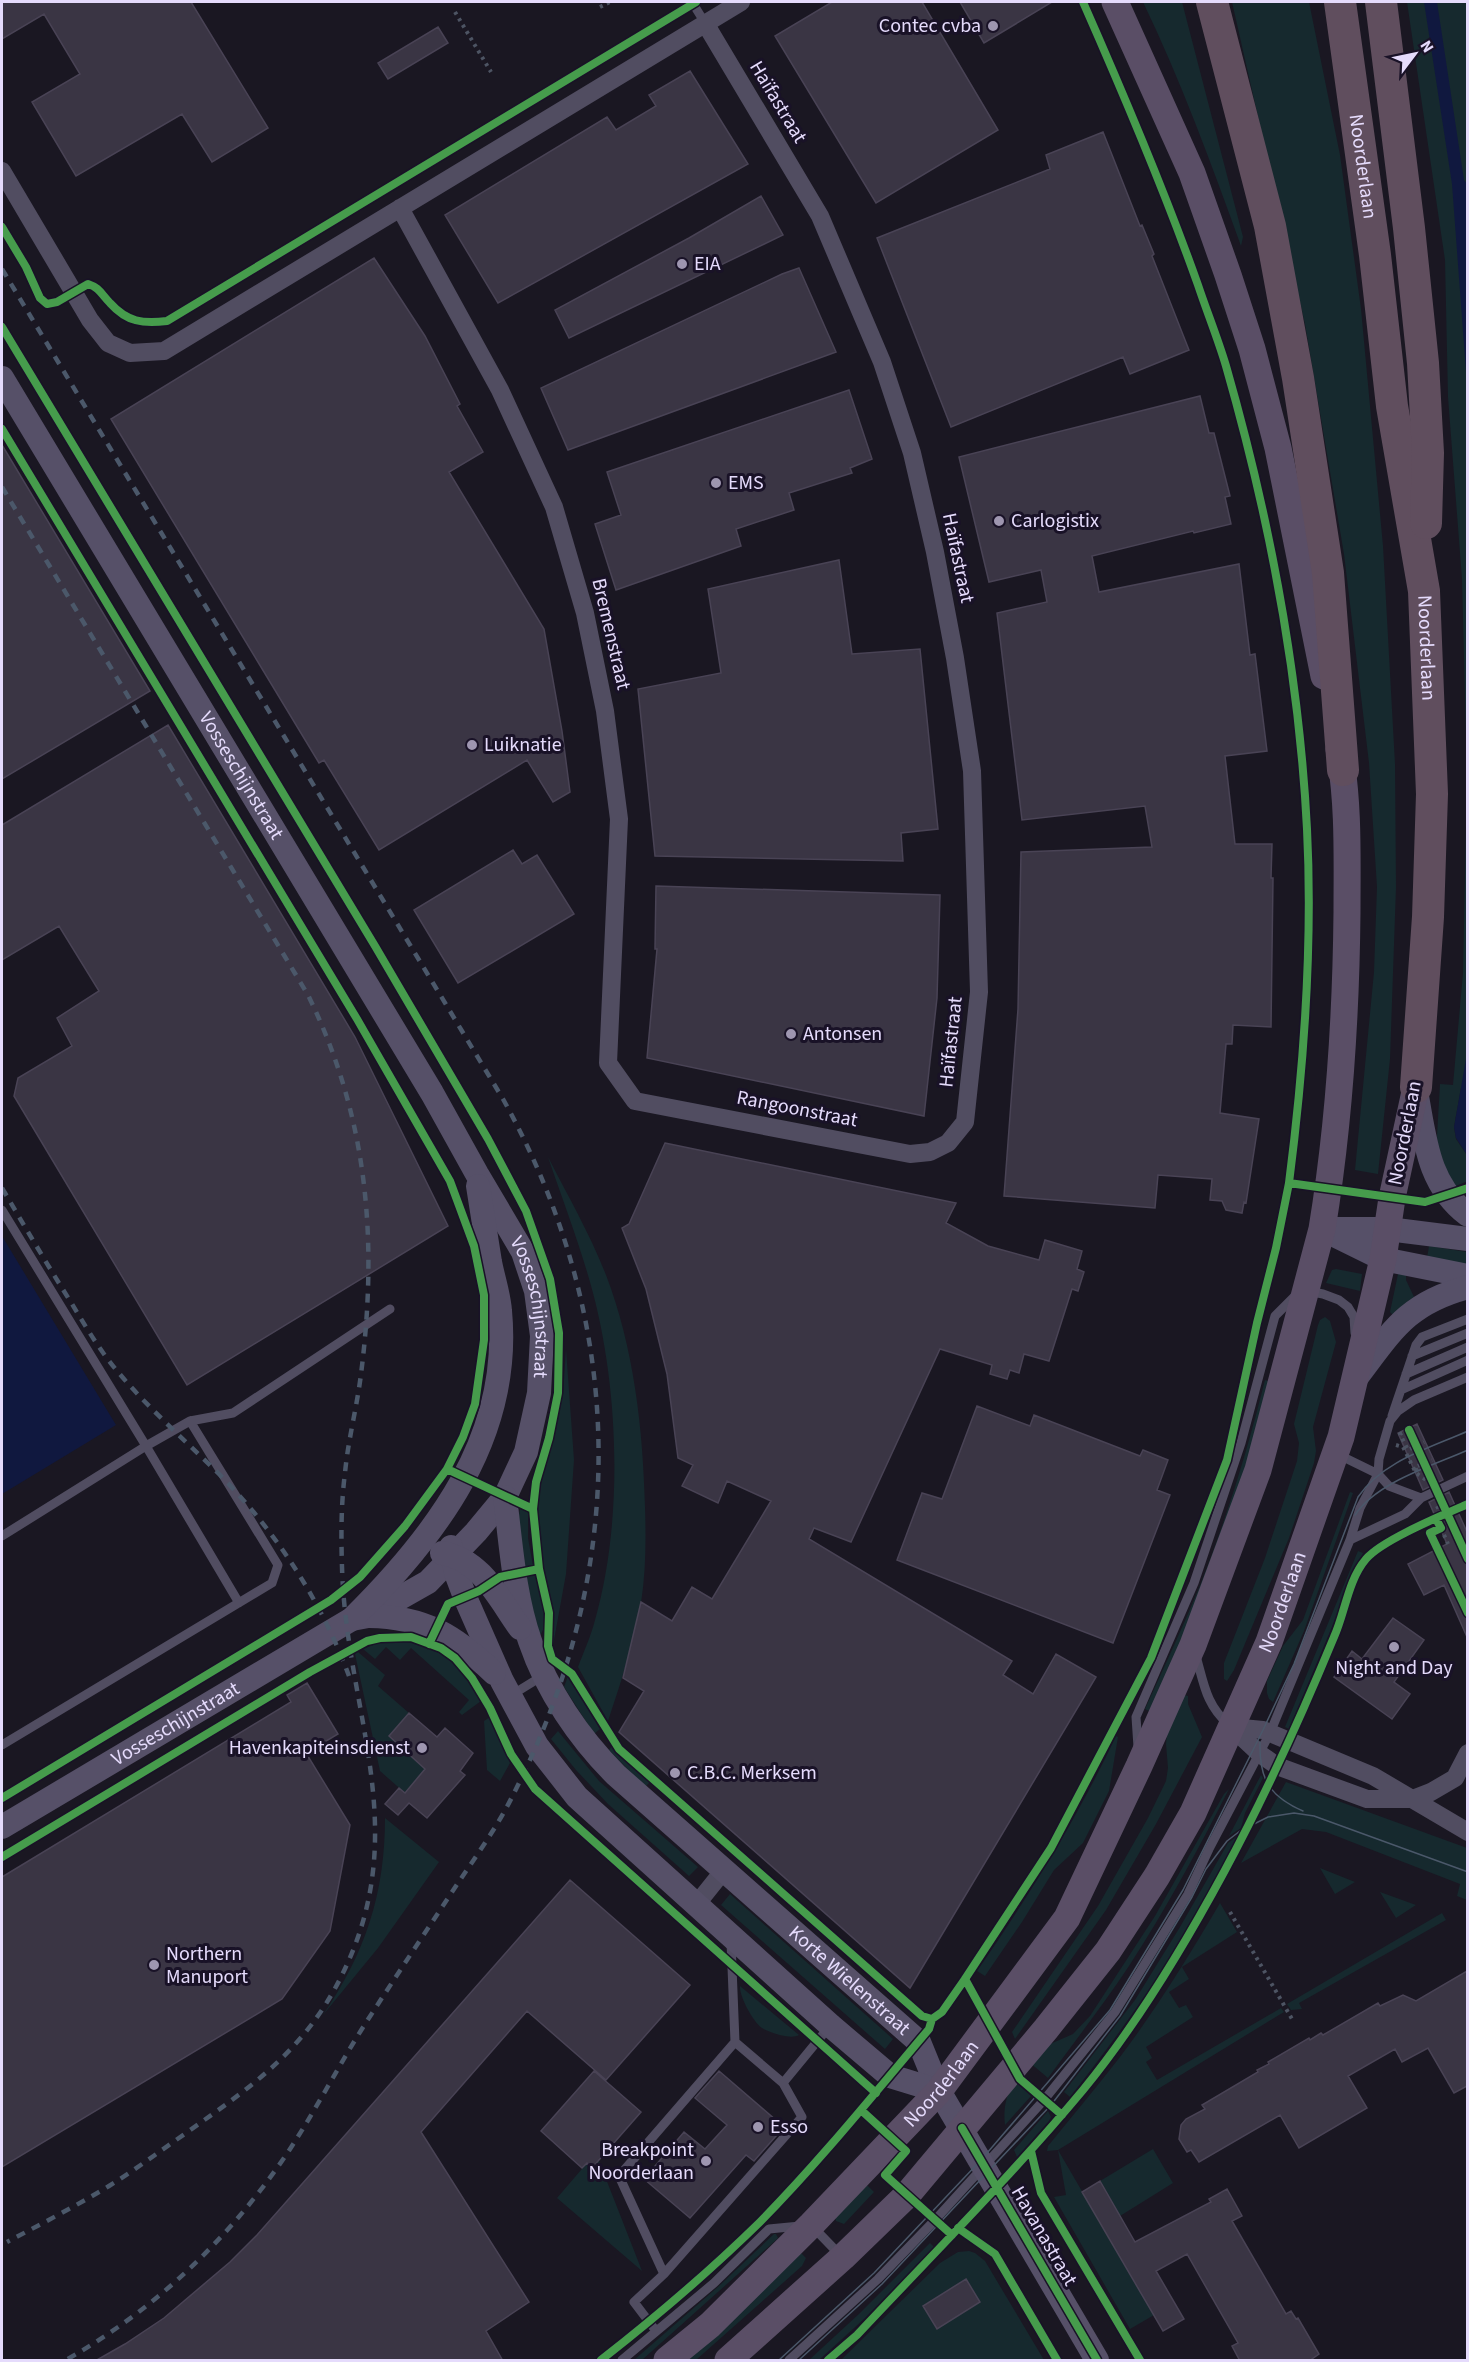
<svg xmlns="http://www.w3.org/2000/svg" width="1469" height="2362" viewBox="0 0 1469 2362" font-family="'Source Sans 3',sans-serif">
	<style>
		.green { fill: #16292e }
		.water { fill: #10183f }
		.building { fill: #3a3544; stroke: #494355; stroke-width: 1.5 }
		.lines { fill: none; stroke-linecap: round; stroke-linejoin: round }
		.path { stroke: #4d5463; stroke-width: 4; stroke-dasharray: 3 4.5; stroke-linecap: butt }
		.lane { stroke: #514d61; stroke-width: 9 }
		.street { stroke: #514d61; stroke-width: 18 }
		.secondary { stroke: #565068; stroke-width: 24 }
		.primary { stroke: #5a4e66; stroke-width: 27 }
		.highway { stroke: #604e5e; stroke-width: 32 }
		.tram { stroke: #4b586a; stroke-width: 1.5 }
		.rail { stroke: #4b586a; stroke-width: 4.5; stroke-dasharray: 9 8; stroke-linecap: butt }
		.cycleway-casing { stroke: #191227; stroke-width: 11 }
		.cycleway { stroke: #469c4c; stroke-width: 8 }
		.poi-dot { fill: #9e96b0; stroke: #191227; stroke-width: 2 }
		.labels { text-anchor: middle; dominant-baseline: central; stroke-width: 6; stroke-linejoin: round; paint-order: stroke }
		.poi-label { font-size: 20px; fill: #e5dbfc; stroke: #191227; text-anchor: start }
		.street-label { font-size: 20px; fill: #e5dbfc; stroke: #191227 }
	</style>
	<rect width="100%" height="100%" fill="#1a1722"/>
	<!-- green -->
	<path class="green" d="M1143,2h39l61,235 -2,9c-30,-83 -60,-165 -98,-244z
		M1232,2h77l31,153 21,154 22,237 12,218 1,123 -6,172 -12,115 -23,-4 19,-198 3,-85 -8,-124 -25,-209 -39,-230z
		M1407,2h60v773l-5,-196 -14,-182 -3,-137z
		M1467,778l1,343 -7,-33 -7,39 2,12 11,16 1,26 -15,6 -15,-37 -1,-14 3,-52 13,1 10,-112z
		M548,1157c20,39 42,77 58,118 28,73 37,154 39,232 1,32 1,64 -4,96 -7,40 -20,79 -33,118l-30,-54c6,-16 13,-31 17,-47 29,-101 24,-237 -5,-338 -12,-42 -28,-84 -42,-125z
		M1429,1246l38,6v12l-40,-6z
		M1336,1269l26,5 -2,17 -34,-8 6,-13z
		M1406,1272v8l8,17 -11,8 -9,11 -4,-4 8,-38z
		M1325,1317l5,4 6,21 -23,85 3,24 -2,12 -25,75 -55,132 -7,11 -3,-2v-16l41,-105 32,-97 2,-18 -5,-19 24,-99 2,-5z
		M566,1349l8,111 -8,114 -14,77 -2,-9 2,-30 -13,-60 -1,-46 3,-22 22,-90z
		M1265,1380l6,2 -16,60 -50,143 -54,127 -6,-3c19,-42 39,-84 56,-126 26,-66 47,-134 64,-203z
		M1350,1492l3,1 -49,138 -31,71 -4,-3 -2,-6v-12l16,-35 20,-26z
		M520,1509l8,3v26l5,28 -12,2 -4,-41z
		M1358,1551l5,2 -74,176 -4,-2z
		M535,1574c4,17 17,47 5,61l-17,-59z
		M392,1641c49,1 65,22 89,60l-19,14 -3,-3 10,-12 -58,-52 -11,12 -14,-13 -11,12 -12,-10 18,-7z
		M358,1652l27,23 -7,11 31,27 -20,23 36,33 -20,24 -25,-22 -25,-117z
		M568,1676l32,53 -6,5 -30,-47z
		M1184,1695l4,1v8l14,33 -46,87 -50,86 -91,129 -3,-7 86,-126 50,-88 18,-37 2,-13 -2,-24 1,-12z
		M490,1717l20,46 -10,18 -13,-11 -3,-49z
		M558,1731l41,50 99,86 -9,9 -81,-72 -32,-34 -25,-31z
		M1116,1736l2,1 -9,54 -26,52 -29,27 -32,52 -37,54 -8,-5c52,-75 100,-152 139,-235z
		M612,1746l38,36 -5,5 -36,-37z
		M1261,1775l2,3 -18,35 -4,15 -12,8z
		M1286,1782l181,66v52l-10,-4 3,-12 -134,-52 -24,-3 -61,34z
		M1229,1789c-31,61 -63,120 -100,177 -26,39 -54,75 -81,112l-19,-16 19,-17 25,-11 17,-18 65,-100 69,-122z
		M385,1818l54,44 -61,86 -55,67c42,-62 62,-121 62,-197z
		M1239,1835c-44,94 -105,180 -169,262l-6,-5 71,-92 45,-73 48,-84z
		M1320,1868l35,14 -20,12z
		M1380,1892l36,13 -20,13z
		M730,1894l163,145 -8,10 -164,-144z
		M1220,1903l17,29 -55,35 7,12 -20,13 10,16 7,-3 7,12 -47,30 6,11 -6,4 11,18 124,-72 3,4 -226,138 96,165 -24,14 -76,-132 12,-2 -8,-45 -11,1 1,-5c24,-30 49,-59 72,-89 37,-49 69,-101 100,-154z
		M1442,1913l4,7 -147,83 3,6 -11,1 -4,-6z
		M740,1986l59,49c-8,5 -29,-2 -37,-7 -9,-6 -23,-32 -22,-42z
		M1015,2081l16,15 -26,29c-2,-15 1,-32 10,-44z
		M1048,2111l3,6 -2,4 -32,36 -3,-7z
		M1153,2149l20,34 -53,33 -20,-35z
		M599,2161l43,110 -85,-73 30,-35 5,4z
		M865,2183l9,9 -30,32 -8,-3 -1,-4z
		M774,2234h2l2,4 -2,2 -134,120h-8l85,-74z
		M930,2243l4,4 -69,71 -46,42h-10l51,-47z
		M969,2251l6,2 10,8 59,99h-203l99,-97 18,-11z
		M801,2253l5,5 -4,8 -106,94h-15z"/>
	<!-- water -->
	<path class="water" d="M1424,2h13l27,178 3,4v201l-15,-201z
		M1467,1053v102l-11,-17 -2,-11z
		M2,1236l114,189 -114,69z"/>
	<!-- building -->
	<path class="building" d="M2,2h189l77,126 -56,34 -30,-48 -106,62 -44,-74 48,-28 -36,-60 -42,25z
		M832,2h90l76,128 -122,73 -101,-167z
		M960,2h92l-68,41z
		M438,27l10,16 -60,36 -10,-16z
		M690,71l58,93 -250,139 -53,-88 162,-98 9,13 40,-24 -7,-11z
		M1103,132l37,94 2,-1 12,29 -2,2 37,94 -59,24 -7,-17 -172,70 -74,-189 173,-69 -4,-14z
		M761,196l22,39 -214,103 -14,-28 134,-72z
		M374,258l51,78 35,68 -3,2 26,46 -34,20 95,157 18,102 8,61 -17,10 -26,-42 -148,90 -55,-90 -5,3 -208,-344z
		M799,268l37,84 -268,98 -27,-62 241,-114z
		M849,390l23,69 -22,9 2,5 -63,20 5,17 -58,19 5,17 -125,44 -21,-66 26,-9 -14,-43z
		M1200,396l9,37h5l16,63 -5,1 6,27 -37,9 -1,-2 -101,25 7,36 140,-28 11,91 5,-1 12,97 -42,5 10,88h37l-1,34h2l-2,149 -38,-2 -1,19h-6l-6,69 39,6 -13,84 -2,-1 -2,11 -16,-3 -4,-9 -12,-1 2,-21 -54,-4 -3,33 -151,-12 14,-187 3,-157 131,-5 -7,-41 -123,14 -25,-207 50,-11 -6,-32 -52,12 -30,-125z
		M2,445l148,246 -148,88z
		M839,560l13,94 68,-5 18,180 -37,4 2,28 -248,-5 -17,-167 83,-16 -13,-84z
		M168,725l187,312 93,189 -261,159 -173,-289 4,-18 54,-32 -15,-28 42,-27 -40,-65 -57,34v-135z
		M513,850l9,14 15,-9 37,59 -116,69 -44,-73z
		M656,886l284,9 -3,103 -13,118 -277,-58 10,-109h-2z
		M665,1143l291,60 -10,20 42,23 51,14 6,-20 37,11 -5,18 7,3 -6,19 -6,-2 -23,72 -25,-7 -5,19 -9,-3 -3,9 -17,-5 2,-9 -52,-16 -89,193 -37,-14 -5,11 203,122 -9,14 30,19 23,-40 40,23 -186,311 -291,-256 25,-41 -21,-13 18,-76 31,19 20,-34 20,12 59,-98 -44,-20 -9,22 -36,-17 11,-21 -15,-7 -11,-84 -21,-85 -24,-61 7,-4z
		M977,1406l53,20 4,-11 106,41 3,-6 25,10 -11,30 13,5 -57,148 -216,-83 25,-67 20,6z
		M1417,1424l26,56 -20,10 -25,-57z
		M1449,1492l18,40v105l-23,-52 -20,10 -16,-31 39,-20 -18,-42z
		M1393,1618l31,22 -30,42 16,12 -18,25 -58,-42 18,-26 10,8z
		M307,1683l31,51 -32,19 44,72 -20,106 -48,68 -280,168v-290l289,-175 -4,-7z
		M409,1713l28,24 8,-9 28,25 -13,18 5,4 -38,43 -18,-15 -11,12 -13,-11 14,-16 6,5 20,-24 -36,-33z
		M570,1880l120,105 -84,95 -79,-69 -106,121 108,170 -43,29 17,30h-408l30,-17 39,-26 66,-56 27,-27z
		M1467,1971v115l-13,7 -26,-45 -26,14 -7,-13 -47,27 19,32 -68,40 -19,-33 -81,47 -8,-12 -4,2 -8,-13 2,-14 5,-6 19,-10 -3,-4 56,-33 -1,-2 12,-6 -1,-2 41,-24 1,2 11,-7 2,2 55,-32 2,3 23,-11 13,6z
		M594,2071l47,41 -49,56 -5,-5 -5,5 -41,-37z
		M719,2071l65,56 -30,34 -8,-6 -56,63 -46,-39 40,-47 21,17 22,-24 -32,-27z
		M1100,2181l35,61 76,-40 -2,-3 18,-10 15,27 -10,5 54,93 5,-3 5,8 2,-1 21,36 -10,7h-69l-8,-15 6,-3 -51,-89 -31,17 28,48 -21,12 -81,-139z
		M966,2279l14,23 -43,27 -14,-23z"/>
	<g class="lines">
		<!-- path -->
		<path class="path" d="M600,7l10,-5
			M455,12l36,60
			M1409,1430l-9,4 8,16 16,-8
			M1396,1445l7,2 13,26 10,7
			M1417,1471l-2,-4 17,-7
			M1467,1504l1,2
			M1437,1506l5,10
			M1441,1528l7,16
			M1230,1912l62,107"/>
		<!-- lane -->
		<path class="lane" d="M692,2l13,21
			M2,1210l144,236 44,-25 88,144 -6,18 -270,162
			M1412,1356l56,-23
			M1406,1374l62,-27
			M1401,1390l67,-30
			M1392,1416l24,-71 6,-8 46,-18
			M190,1421l43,-8 157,-104
			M1337,1454l41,20 11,12 32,12
			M2,1536l144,-90 93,157
			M1350,1540l55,-26 16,-16 47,-22
			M1196,1656c8,28 10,49 33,69
			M510,1696l34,-21
			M1138,1747l-2,-30 58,-134 47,-140 34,-127 20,-20 12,-5 16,3 16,6 9,7 6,10 1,16
			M731,1942l4,100 -116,134 45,98 138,-157 -19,-34 -48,-41
			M783,2083l46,-56
			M813,2227l28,29
			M656,2331l-22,-29 30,-28
			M622,2360l92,-77 55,-54 31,-3
			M789,2360l89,-81 57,-59 109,-120 71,-88 73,-118 21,-45 61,-116 80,-193 10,-32 18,-34 1,-15 11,-38 8,-10 16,-11 54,-23"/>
		<!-- street -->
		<path class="street" d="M2,171l88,149 18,23 22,10 34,-2 577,-349
			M400,208l100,182 54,117 31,106 20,98 14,108 -11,244 27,38 275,53 20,-2 18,-9 17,-21 14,-130 -7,-221 -17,-113 -20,-106 -23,-99 -30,-91 -62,-146 -115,-193
			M1231,1727l29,27 17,12 90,33h46l18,-7 24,-14 13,-25
			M1231,1727l32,3 110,46 95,56
			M696,1905l28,-35"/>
		<!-- secondary -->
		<g class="secondary">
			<path id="s1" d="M2,378l430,715 45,81 46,78 13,39 6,45 -3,57 -13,59 -21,45 -29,35 -48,50 -60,34 -16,3"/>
			<path d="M1416,1091c9,47 11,93 52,124"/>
			<path d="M1322,1229l61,30 85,17"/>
			<path d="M1328,1229h60l80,10"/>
			<path d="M1357,1377c35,-46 50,-74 111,-90"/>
			<path id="s2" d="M505,1497c6,48 9,98 25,144 17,50 49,97 86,134l303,267 20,49 158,269"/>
			<path d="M451,1547l5,26 9,24 37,84 35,65 40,51 254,229 59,50 49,15"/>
			<path d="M442,1553c40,7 57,46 78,75"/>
			<path d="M369,1616c56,1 86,20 125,57"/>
			<path id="s3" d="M2,1827l350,-208c84,-83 160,-182 148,-308 -1,-16 -7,-33 -10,-49 -4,-25 -8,-51 -12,-76"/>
		</g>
		<!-- primary -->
		<g class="primary">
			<path d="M1115,2l77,171 36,102 24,74 26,99 46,228"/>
			<path id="s4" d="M667,2360l43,-35 101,-100 128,-134 128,-173 72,-152 54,-121 65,-175 64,-241c17,-104 24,-211 25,-317 0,-53 2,-110 -8,-163"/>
			<path id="s5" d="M728,2360l115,-103 64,-62 139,-166 62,-78 49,-75 36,-63 76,-171 72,-205 42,-178 9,-61 24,-111"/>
		</g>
		<!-- highway -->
		<g class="highway">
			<path d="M1212,2l58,224 28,152 30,195 15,197"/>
			<path id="s6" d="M1340,2l35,253 17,151 32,185 8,203 -4,123 -12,170"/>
			<path d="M1381,2l28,226 14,135 5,90 -2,70"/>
		</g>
		<!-- tram -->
		<path class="tram" d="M1355,1515c22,-33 77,-49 113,-65
			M1260,1742c-1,37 9,54 43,69
			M779,2360l95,-87 107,-113 129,-150 73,-120 80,-160 31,-66 64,-167c24,-36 72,-49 110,-66
			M799,2360l83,-76 169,-179 69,-89 72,-119 14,-28 21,-28 13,-10 28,-14 26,-4 20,3 154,56"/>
		<!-- rail -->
		<path class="rail" d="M2,269l501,830c124,223 127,467 11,694 -15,31 -35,59 -54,87 -31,47 -62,93 -93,141 -29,45 -53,93 -83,137 -58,84 -130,152 -218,202
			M2,487l306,508c60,122 70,245 53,379 -4,33 -13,66 -16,99 -4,31 -4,62 -3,94 4,147 73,263 -1,410 -37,74 -90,110 -155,156 -26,18 -51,37 -77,53 -33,20 -68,38 -102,56
			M2,1188c23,39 46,78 70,116 14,23 28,47 46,68 31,37 67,68 102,103 56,57 101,125 129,201"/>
		<defs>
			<path id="cycleway" d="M1083,2c41,93 81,187 115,283 9,27 20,54 28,81 43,150 73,307 81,463 6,118 -3,237 -18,354l136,19 43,-14
				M2,227l24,40 14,31 7,6 10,-2 31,-18c12,4 13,10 22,19 17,19 33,21 57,18l529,-319
				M2,327l373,619 113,193 38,72 24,68 9,54 -1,60 -9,45 -13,44 -3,27
				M2,429l355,590 93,162 24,65 10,49v45l-9,64 -12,33 -16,32 -42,57 -45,51 -29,23 -329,198
				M1409,1430l59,129
				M1436,1519l5,9 -11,5 38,80
				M539,1569l10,44 -1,33 4,13 20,15 47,75 303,267 10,3
				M429,1644l19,-40 31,-13 21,-14 39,-8 -6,-60 -86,-40
				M2,1857l308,-185 57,-31 13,-3 31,-1 30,11 14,10 17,20 18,30 21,46 24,35 341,304
				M965,1979l55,100 42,36
				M861,2110l45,41 -21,24 67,60
				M962,2128l135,232
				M1031,2151l10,42 99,167
				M958,2228l37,26 62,106
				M601,2360c55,-43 109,-89 159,-138 60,-61 114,-128 169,-193l3,-10 10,-7 23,-33 86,-131 100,-190 76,-198 30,-137 19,-75 13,-65
				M828,2360l29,-25c76,-81 155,-160 226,-245 55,-67 100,-142 141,-218 41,-76 77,-155 110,-235 11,-24 14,-57 32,-78 16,-19 77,-44 102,-55"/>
		</defs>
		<!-- cycleway casing -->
		<use href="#cycleway" class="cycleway-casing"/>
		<!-- cycleway -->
		<use href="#cycleway" class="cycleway"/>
	</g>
	<!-- markers -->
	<g class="poi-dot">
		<circle cx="993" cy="26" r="6"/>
		<circle cx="682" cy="264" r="6"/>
		<circle cx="716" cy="483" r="6"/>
		<circle cx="999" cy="521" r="6"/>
		<circle cx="472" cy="745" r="6"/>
		<circle cx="791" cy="1034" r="6"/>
		<circle cx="1394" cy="1647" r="6"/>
		<circle cx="422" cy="1748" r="6"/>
		<circle cx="675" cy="1773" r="6"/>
		<circle cx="154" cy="1965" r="6"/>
		<circle cx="758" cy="2127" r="6"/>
		<circle cx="706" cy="2161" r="6"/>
	</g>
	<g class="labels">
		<!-- poi labels -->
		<g class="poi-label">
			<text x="981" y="26" text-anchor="end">Contec cvba</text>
			<text x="694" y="264">EIA</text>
			<text x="728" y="483">EMS</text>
			<text x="1011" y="521">Carlogistix</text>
			<text x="484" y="745">Luiknatie</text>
			<text x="803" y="1034">Antonsen</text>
			<text x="1394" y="1668" text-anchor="middle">Night and Day</text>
			<text x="410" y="1748" text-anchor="end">Havenkapiteinsdienst</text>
			<text x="687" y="1773">C.B.C. Merksem</text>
			<text x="166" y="1954">Northern<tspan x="166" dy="23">Manuport</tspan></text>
			<text x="770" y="2127">Esso</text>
			<text x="694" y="2150" text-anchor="end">Breakpoint<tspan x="694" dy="23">Noorderlaan</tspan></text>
		</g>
		<!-- street labels -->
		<g class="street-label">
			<text transform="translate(778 102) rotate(59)">Haïfastraat</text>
			<text stroke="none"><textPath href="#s6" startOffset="166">Noorderlaan</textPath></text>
			<text transform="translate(958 558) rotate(78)">Haïfastraat</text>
			<text transform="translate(611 634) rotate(77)">Bremenstraat</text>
			<text stroke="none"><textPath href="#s6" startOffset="652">Noorderlaan</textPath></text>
			<text stroke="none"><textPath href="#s1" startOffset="464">Vosseschijnstraat</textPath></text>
			<text transform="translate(951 1042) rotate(-84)">Haïfastraat</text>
			<text transform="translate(797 1109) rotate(11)">Rangoonstraat</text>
			<text transform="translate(1405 1133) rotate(-79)">Noorderlaan</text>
			<text stroke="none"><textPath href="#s1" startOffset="1074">Vosseschijnstraat</textPath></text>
			<text stroke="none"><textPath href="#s5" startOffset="951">Noorderlaan</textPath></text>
			<text stroke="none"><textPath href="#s3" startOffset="202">Vosseschijnstraat</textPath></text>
			<text stroke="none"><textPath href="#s2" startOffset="618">Korte Wielenstraat</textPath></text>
			<text stroke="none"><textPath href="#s4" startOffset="390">Noorderlaan</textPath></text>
			<text transform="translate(1044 2236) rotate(60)">Havanastraat</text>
		</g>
	</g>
	<!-- border -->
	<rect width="1469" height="2362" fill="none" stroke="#e5dbfc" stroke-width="6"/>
	<!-- north arrow -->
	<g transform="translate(1415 54) rotate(58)" stroke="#191227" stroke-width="4.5" paint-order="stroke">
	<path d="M0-4.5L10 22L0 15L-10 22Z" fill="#e5dbfc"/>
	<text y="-9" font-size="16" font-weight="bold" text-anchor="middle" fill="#e5dbfc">N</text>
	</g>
</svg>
